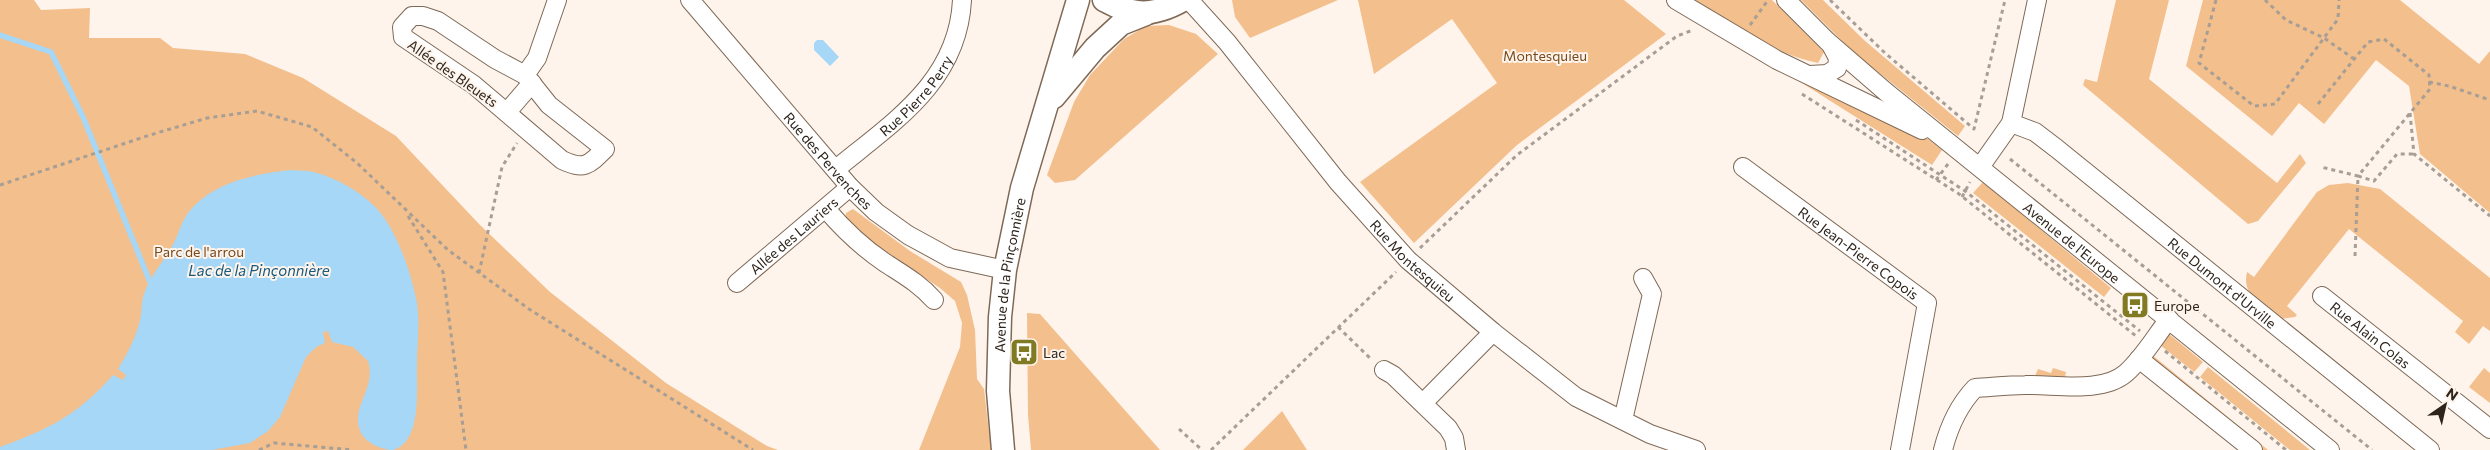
<svg xmlns="http://www.w3.org/2000/svg" width="2490" height="450" viewBox="0 0 2490 450" font-family="Commissioner,sans-serif">
	<style>
		.green { fill: #f3bf8c }
		.water { fill: #a6d7f7 }
		.lines { fill: none; stroke-linecap: round; stroke-linejoin: round }
		.stream { stroke: #a6d7f7; stroke-width: 5.5 }
		.minor-casing { stroke: #7e6956; stroke-width: 20 }
		.major-casing { stroke: #7e6956; stroke-width: 25 }
		.path { stroke: #a79e96; stroke-width: 3; stroke-dasharray: 4 4; stroke-linecap: butt }
		.minor { stroke: #fff; stroke-width: 18 }
		.major { stroke: #fff; stroke-width: 22 }
		.labels { text-anchor: middle; dominant-baseline: central; stroke-width: 4; stroke-linejoin: round; paint-order: stroke }
		.park-label { font-size: 14px; fill: #774b1b; stroke: #fef4ec }
		.street-label { font-size: 14px; fill: #2d241c; stroke: #fef4ec }
		.poi-label { font-size: 14px; fill: #2d241c; stroke: #fef4ec; text-anchor: start }
		.water-label { font-size: 15px; font-style: italic; fill: #17597c; stroke: #fef4ec }
	</style>
	<rect width="100%" height="100%" fill="#fef4ec"/>
	<!-- green -->
	<path class="green" d="M0,0h34l7,10 49,-2 -1,30h71l13,10 72,6 58,24 93,58 83,88 71,68 116,91 101,63 11,4h-778z
		M1232,0h106l-88,38 -15,-21z
		M1358,0h266l42,34 -149,111 -103,98 -54,-61 137,-99 -45,-64 -78,55z
		M1695,0h77l52,52 -6,11c-45,-9 -85,-38 -123,-63z
		M1801,0h22l41,40 101,86 -7,10 -105,-84z
		M2116,0h53l-20,79 128,104 23,-29 6,9 -48,58 -10,3 -165,-139 2,-6 12,3z
		M2203,0h197l79,64 11,-13v162l-70,-59 -11,-68 -33,-26 -52,64 -25,-21 -27,33 -86,-70z
		M1169,25l27,9 22,20 -143,126 -20,3 -8,-8 27,-73 16,-27 34,-36 22,-13z
		M1796,76l132,63 14,11 -10,15 -138,-87z
		M1983,182l128,106 -7,9 -131,-104z
		M2348,183l32,6 110,89v53l-7,-5 -14,18 -14,-12 8,-11 -114,-92 -62,77 10,9 -2,2 -15,2c-16,-12 -39,-23 -33,-47l7,5 63,-85 12,-7z
		M853,209l57,42 51,31 6,13 8,35 2,49 7,10 7,61h-72l41,-103 2,-24 -7,-22 -15,-13 -58,-38 -37,-32 1,-5z
		M1027,313l13,1 120,136h-129l-3,-35z
		M2169,334l34,28 -9,10 -34,-27z
		M2151,354l117,96h-7l-110,-90z
		M2208,367l102,83h-20l-90,-73z
		M2053,368l13,4 -1,5 -30,-1 3,-7 13,4z
		M2484,368l6,5v30l-21,-16z
		M1282,411l25,39h-64z"/>
	<!-- water -->
	<path class="water" d="M817,40h6l16,17 -9,9 -16,-16v-7z
		M291,170c8,1 18,0 26,3 21,6 46,20 61,37 20,23 33,63 39,93 3,21 0,41 0,61 -1,22 6,78 -24,86 -11,0 -27,-7 -32,-17 -12,-27 16,-43 7,-72l-15,-14 -21,-5 -4,-11 -5,1 2,11 -9,4 -10,10 -26,60 -12,14 -18,12 -38,7h-212v-3c49,-18 78,-32 113,-72l10,5 3,-5 -8,-6c9,-15 18,-31 22,-49 2,-8 1,-18 4,-26 6,-18 18,-30 27,-46 7,-11 9,-24 17,-35 24,-31 66,-39 103,-43z"/>
	<g class="lines">
		<!-- stream -->
		<path class="stream" d="M0,35l51,17 32,65 69,170"/>
		<defs>
			<g id="minor">
				<path id="s1" d="M690,0l160,187 26,25 32,23 42,23 55,12"/>
				<path id="s2" d="M1189,0l38,42 111,140 70,78 85,72 83,65 74,37 46,16"/>
				<path d="M1676,0l101,60 145,70"/>
				<path id="s3" d="M1786,0l41,41 59,51 444,358"/>
				<path d="M412,16h11l15,5 57,38 30,16 24,30 56,44c-17,17 -21,21 -43,11l-88,-75 -71,-48 -1,-10z"/>
				<path d="M525,75l12,-17 20,-58"/>
				<path d="M1810,75l17,-1 10,-6 1,-10 -7,-13"/>
				<path d="M507,112l25,-29"/>
				<path id="s4" d="M2011,123l24,9 21,16 374,302"/>
				<path id="s5" d="M1743,167l184,136 -27,147"/>
				<path d="M1980,167l31,-44 26,-123"/>
				<path id="s6" d="M836,169c57,-47 122,-87 126,-169"/>
				<path d="M826,209c17,20 36,38 58,53 18,12 35,21 50,38"/>
				<path id="s7" d="M737,283l113,-96"/>
				<path id="s8" d="M2322,296l168,133"/>
				<path d="M2139,359l114,91"/>
				<path d="M1384,370l9,5 55,53 6,10 2,12"/>
				<path d="M1423,403l70,-71"/>
				<path d="M1623,420l29,-126 -9,-16"/>
				<path d="M1943,450c6,-24 15,-44 32,-62 17,-1 34,-3 50,-3 30,-1 77,9 101,-12 17,-15 29,-36 43,-54"/>
			</g>
			<g id="major">
				<path d="M1104,0c29,16 49,17 79,0"/>
				<path d="M1054,97l41,-49 26,-24 25,-10"/>
				<path id="s9" d="M1003,450l-5,-59 2,-74 5,-47 17,-82 56,-188"/>
			</g>
		</defs>
		<!-- minor casing -->
		<use href="#minor" class="minor-casing"/>
		<!-- major casing -->
		<use href="#major" class="major-casing"/>
		<!-- path -->
		<path class="path" d="M1830,0l55,53 89,76 31,-129
			M2216,0l-17,63 55,43 21,-2 63,-85 1,-19
			M2265,0l21,20 38,18 30,21
			M1750,25l18,-25
			M2429,82l20,4 41,14
			M1802,94l157,100 177,142
			M2318,104l50,-62 16,-3 45,36 1,14 -72,87 -37,-9
			M2410,113l4,41 76,62
			M1856,120l109,71 175,140
			M2010,159l362,291
			M1936,180l12,-16
			M0,185l150,-50 57,-17 50,-7 55,16 45,36 91,87 81,59 224,141
			M1962,197l8,-15
			M408,216l35,56 23,178
			M1420,248l97,-93 160,-119 16,-6
			M2355,256l3,-80 16,5 23,-27h17
			M479,273l23,-106 15,-24
			M1338,327l34,33
			M2165,351l121,99
			M1179,429l23,21
			M259,450l15,-7 79,7
			M1211,450l185,-178"/>
		<!-- minor -->
		<use href="#minor" class="minor"/>
		<!-- major -->
		<use href="#major" class="major"/>
	</g>
	<!-- icons -->
	<defs>
		<symbol id="bus-square" viewBox="-11 -11 22 22"><rect x="-9" y="-9" width="18" height="18" rx="4" fill="#807b22" stroke="#fef4ec"/><path d="M-5-6H5V4H4V6H2V4H-2V6H-4V4H-5ZM-3.5-4V0h7V-4ZM-3.5 1.2v1.5H-2V1.2ZM2 1.2v1.5H3.5V1.2Z" fill="#fff"/></symbol>
	</defs>
	<g fill-rule="evenodd">
		<use href="#bus-square" x="2119" y="289" width="32" height="32"/>
		<use href="#bus-square" x="1008" y="336" width="32" height="32"/>
	</g>
	<g class="labels">
		<!-- park labels -->
		<g class="park-label">
			<text x="1545" y="55">Montesquieu</text>
			<text x="199" y="251">Parc de l'arrou</text>
		</g>
		<!-- street labels -->
		<g class="street-label">
			<text transform="translate(453 73) rotate(35)">Allée des Bleuets</text>
			<text stroke="none"><textPath href="#s6" startOffset="109">Rue Pierre Perry</textPath></text>
			<text stroke="none"><textPath href="#s1" startOffset="212">Rue des Pervenches</textPath></text>
			<text stroke="none"><textPath href="#s7" startOffset="74">Allée des Lauriers</textPath></text>
			<text stroke="none"><textPath href="#s3" startOffset="375">Avenue de l'Europe</textPath></text>
			<text stroke="none"><textPath href="#s5" startOffset="144">Rue Jean-Pierre Copois</textPath></text>
			<text stroke="none"><textPath href="#s2" startOffset="344">Rue Montesquieu</textPath></text>
			<text stroke="none"><textPath href="#s9" startOffset="176">Avenue de la Pinçonnière</textPath></text>
			<text stroke="none"><textPath href="#s4" startOffset="266">Rue Dumont d'Urville</textPath></text>
			<text stroke="none"><textPath href="#s8" startOffset="62">Rue Alain Colas</textPath></text>
		</g>
		<!-- poi labels -->
		<g class="poi-label">
			<text x="2154" y="305">Europe</text>
			<text x="1043" y="352">Lac</text>
		</g>
		<!-- water labels -->
		<g class="water-label">
			<text x="259" y="270">Lac de la Pinçonnière</text>
		</g>
	</g>
	<!-- north arrow -->
	<g transform="translate(2445 405) rotate(34)" stroke="#fef4ec" stroke-width="4" paint-order="stroke">
	<path d="M0-4L9 19L0 12L-9 19Z" fill="#2d241c"/>
	<text y="-8" font-size="14" font-weight="bold" text-anchor="middle" fill="#2d241c">N</text>
	</g>
</svg>
